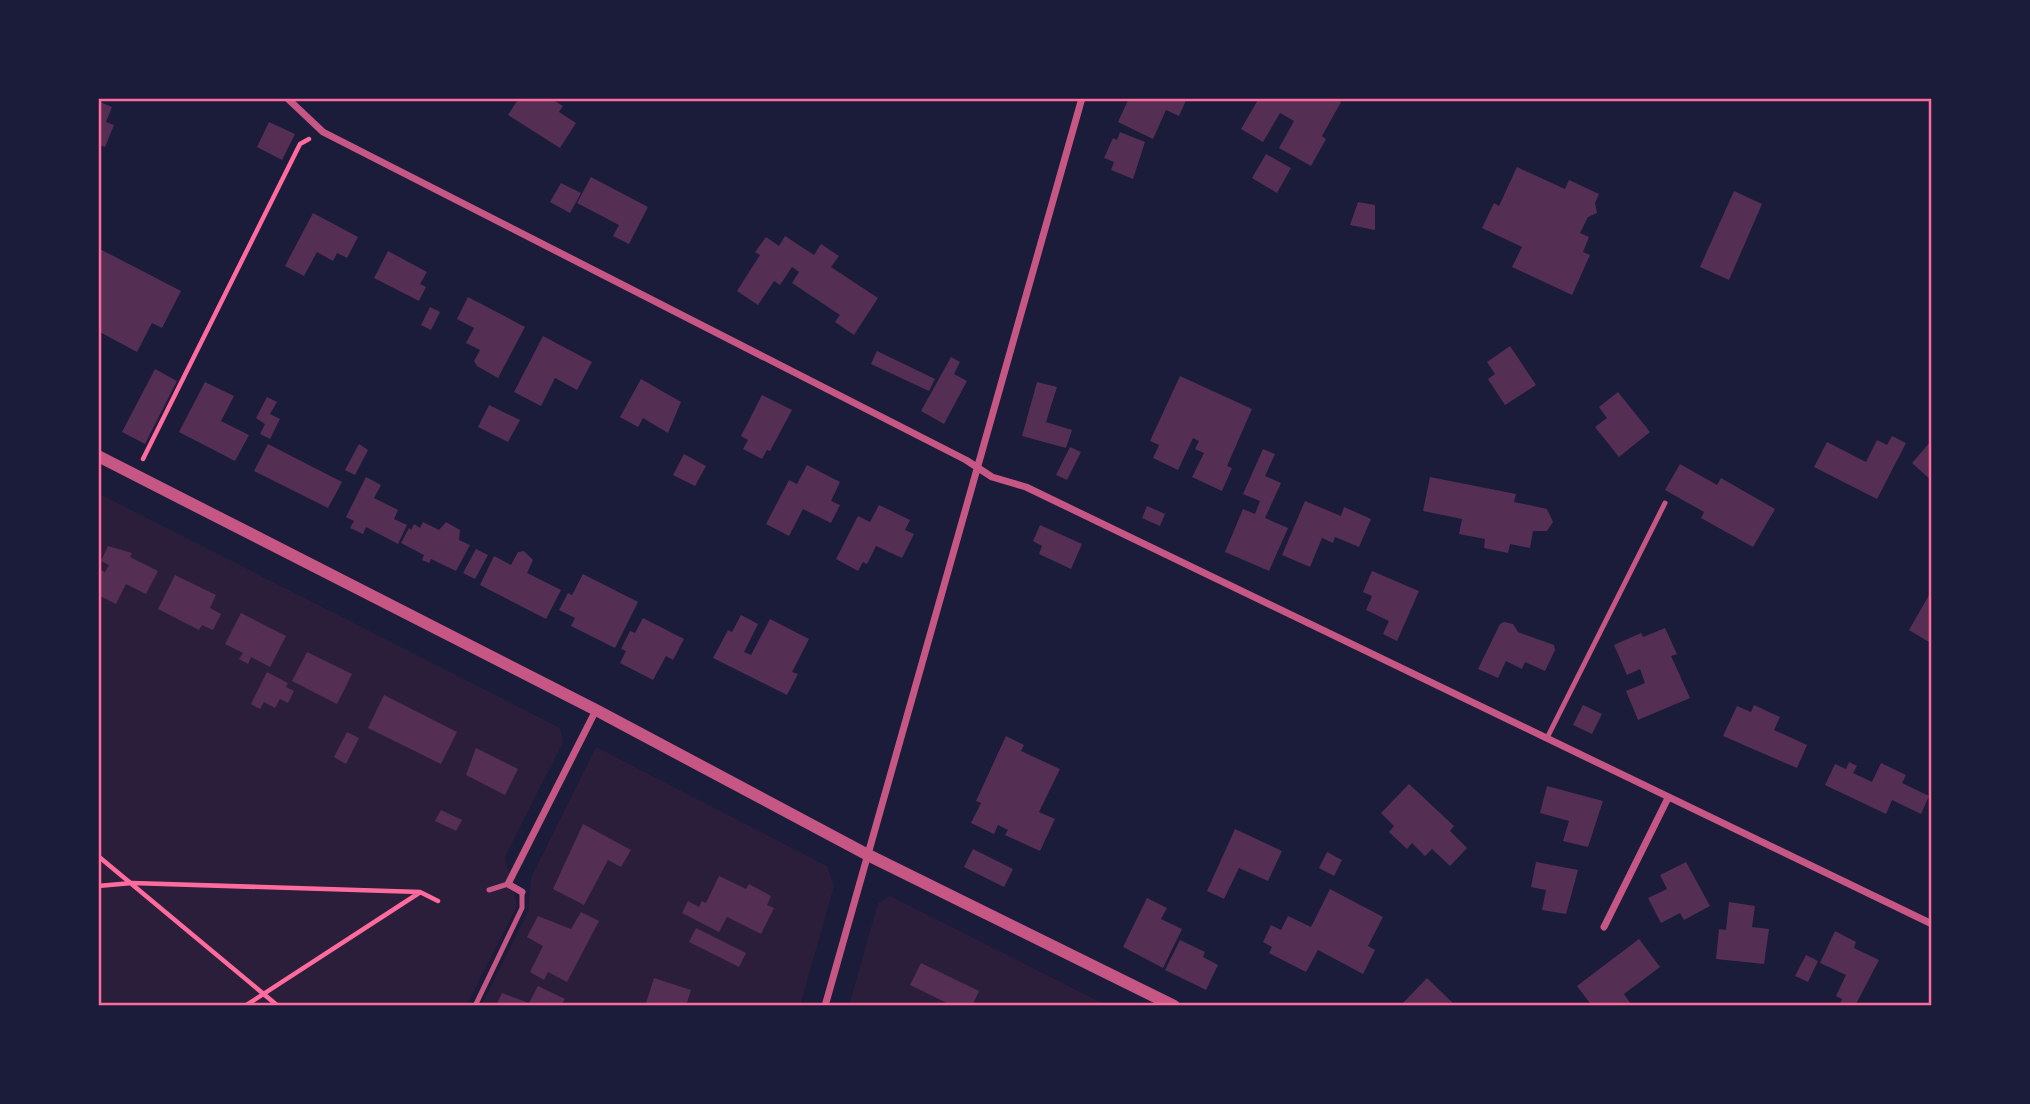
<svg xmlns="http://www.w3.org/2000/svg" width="2030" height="1104" viewBox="0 0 2030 1104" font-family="Montserrat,sans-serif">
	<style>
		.green { fill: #2a1e3b }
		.building { fill: #542f53 }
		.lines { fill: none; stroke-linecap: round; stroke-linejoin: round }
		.path { stroke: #ff6b9d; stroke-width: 4.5 }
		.service { stroke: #c65784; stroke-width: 5 }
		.minor { stroke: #c65784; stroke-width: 7 }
		.tertiary { stroke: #c65784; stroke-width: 12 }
		.neatline { fill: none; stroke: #ff6b9d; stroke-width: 2.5 }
	</style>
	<rect width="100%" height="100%" fill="#1b1b3a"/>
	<!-- green -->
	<path class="green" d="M98,493l462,235 3,14 -58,115 12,49 -51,100h-368z
		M596,747l231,119 7,20 -34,120h-319l47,-94 3,-34z
		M890,896l218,110h-259l29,-103z"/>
	<!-- building -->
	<path class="building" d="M519,98h31l13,8 -4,6 17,11 -16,25 -52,-33z
		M1129,98h58l-8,18 -13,-6 -13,29 -35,-17z
		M1259,98h75l7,4 -19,34 4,3 -15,27 -32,-18 15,-27 -14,-8 -17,29 -22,-13z
		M98,101l14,6 -6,15 8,3 -9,22 -7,-3z
		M269,122l26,12 -13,26 -25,-13z
		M1120,132l25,10 -12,37 -22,-9 3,-8 -10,-4 9,-20 4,2z
		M1266,154l25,14 -14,25 -25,-15z
		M1517,167l48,22 4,-9 30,14 -4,9 2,10 -9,4 -8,16 9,4 -6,15 7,3 -18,40 -60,-28 10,-20 -40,-19 12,-25 5,3z
		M591,177l57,30 -19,37 -16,-8 6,-11 -42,-22z
		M561,183l20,10 -11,20 -20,-11z
		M1734,191l28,13 -33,76 -29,-13z
		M1358,202l17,3v25l-25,-5z
		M313,213l45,24 -11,21 -10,-5 -4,8 -16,-9 -13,24 -19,-10z
		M785,236l29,19 7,-11 18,12 -8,11 47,31 -24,37 -19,-13 5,-7 -48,-32 7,-11 -7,-5 -12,18 -6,-4 -16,24 -21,-14 23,-36 -5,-3 11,-15 13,9z
		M98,248l83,43 -19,37 -10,-5 -15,29 -39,-21z
		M388,251l39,21 -7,12 6,3 -7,14 -45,-23z
		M468,297l57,30 -27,51 -21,-12 -3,-5 6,-11 -14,-7 8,-15 -17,-9z
		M430,307l10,5 -9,18 -10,-5z
		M543,336l49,26 -15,28 -22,-12 -14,28 -27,-14z
		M1510,346l26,39 -31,20 -17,-26 7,-5 -8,-12z
		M877,351l58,28 -6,12 -58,-27z
		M951,357l9,5 -6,12 13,7 -23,43 -23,-13z
		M155,369l22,12 -32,63 -23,-12z
		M1180,376l72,33 -25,57 5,2 -10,23 -30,-14 12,-24 -9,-4 4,-8 -6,-3 -15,32 -25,-12 6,-13 -9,-4z
		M641,379l40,23 -13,31 -25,-15 -5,9 -18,-10z
		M205,382l29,14 -13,25 28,14 -14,26 -56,-29z
		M1037,382l20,5 -11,35 26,8 -6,18 -44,-12z
		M1618,392l32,40 -31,25 -24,-30 12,-9 -8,-11z
		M762,395l30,15 -22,41 -3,-1 -5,9 -19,-10 5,-9 -7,-4z
		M267,397l10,5 -7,12 10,5 -10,20 -10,-5 5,-10 -9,-6z
		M489,405l31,15 -12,22 -30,-15z
		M1892,436l14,7 -29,56 -63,-32 13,-25 39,20 11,-22 10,5z
		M1932,440v41l-20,-18z
		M268,444l74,38 -14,26 -74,-37z
		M359,444l9,6 -13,25 -10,-5z
		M1070,447l11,5 -14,28 -11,-5z
		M1263,449l12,5 -10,22 16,7 -16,35 23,10 -19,43 -44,-19 18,-43 12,5 5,-13 -17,-7z
		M684,454l22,12 -11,20 -22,-11z
		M1680,464l37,21 4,-7 54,31 -22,38 -52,-29 3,-6 -39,-22z
		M807,465l33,17 -9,19 9,4 -9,18 -28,-14 -14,27 -23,-12 23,-44 8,4z
		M366,477l15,8 -7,13 24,12 -4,9 13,6 -9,19 -32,-17 -3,7 -13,-6 4,-7 -8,-4z
		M1430,477l86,17 -2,8 33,7 6,13 -6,9h-14l-3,17 -20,-4 -2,9 -24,-5 1,-9 -26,-5 3,-15 -39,-8z
		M1305,501l36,15 3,-9 27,12 -12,28 -24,-10 -2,6 -11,-5 -12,29 -28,-12z
		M879,505l31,15 -5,10 9,4 -12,24 -26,-12 -9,18 -4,-2 -5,9 -22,-12 22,-43 12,6z
		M1147,506l18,8 -5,12 -18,-8z
		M423,522l16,8 7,-8 14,8 -1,10 11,5 -14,26 -25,-12 -2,4 -7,-3 2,-5 -23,-12 8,-15 2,2 3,-6 6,4z
		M1040,525l42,19 -11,25 -32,-15 3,-8 -9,-5z
		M108,546l24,7 -2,4 28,14 -12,23 -20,-10 -10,20 -18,-9v-26l7,3 4,-7 -8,-4z
		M476,549l12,6 -13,24 -12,-6z
		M524,551l9,9 -6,13 34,17 -15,29 -66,-34 14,-29 17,9 7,-13z
		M1372,571l47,20 -22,50 -14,-7 6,-13 -23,-11 6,-14 -9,-4z
		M583,574l55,28 -23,46 -44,-22 4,-8 -16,-8 9,-17 4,2z
		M175,575l41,20 -6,13 11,6 -8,16 -11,-5 -3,5 -41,-21z
		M1932,590v54l-23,-14z
		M241,613l45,23 -16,31 -19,-10 -3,7 -9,-5 4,-6 -18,-9z
		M741,615l17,9 -14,28 7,3 19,-36 39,20 -17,33 6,2 -11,21 -74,-37 15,-28 4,2z
		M643,618l41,21 -11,21 -7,-4 -13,24 -33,-17 6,-12 -5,-2 9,-18 5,2z
		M1504,622l9,2 5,8 36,13 1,5 -10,21 -20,-9 -3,7 -16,-8 -8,17 -20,-9 22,-45z
		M1665,628l12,26 -6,2 19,42 -52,22 -12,-29 19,-8 -5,-14 -13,6 -13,-30 27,-12 2,4z
		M307,652l45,22 -15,30 -45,-23z
		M267,672l21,11 -2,4 8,4 -6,12 -8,-4 -5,9 -11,-6 -4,7 -9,-5z
		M384,695l73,37 -16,32 -73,-36z
		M1583,705l19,9 -10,20 -19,-9z
		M1754,705l26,12 -6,13 33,15 -10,23 -74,-32 14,-30 14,6z
		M347,732l12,6 -13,26 -12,-7z
		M1006,736l18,9 -3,6 39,18 -21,43 16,7 -15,32 -35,-16 3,-5 -10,-5 -4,9 -23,-11 10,-20 -5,-2z
		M476,748l42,21 -13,26 -39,-20z
		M1849,762l8,4 -4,7 19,9 9,-19 25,12 -4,8 27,13 -8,18 -29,-14 -6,14 -61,-29 10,-21 11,5z
		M1409,784l45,42 -4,5 17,17 -17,18 -18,-17 -7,7 -13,-13 -5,6 -18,-17 5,-6 -13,-13z
		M1547,786l56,15 -15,46 -25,-6 6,-20 -29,-8z
		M441,810l21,10 -6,11 -21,-10z
		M583,824l48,26 -10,17 -13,-7 -24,45 -31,-16z
		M1235,829l47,22 -14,30 -29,-13 -15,31 -17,-8z
		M973,849l40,20 -9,18 -40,-20z
		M1327,852l15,8 -8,16 -15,-8z
		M1536,862l42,8 -12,44 -24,-4 4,-20 -15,-3z
		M1686,862l24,44 -26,14 -4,-7 -19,10 -13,-25 19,-9 -7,-14z
		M719,876l27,13 3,-5 22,12 -4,9 7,3 -13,26 -34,-17 -8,15 -37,-19 6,-12 11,6 3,-6 4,2z
		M1330,889l53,28 -15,29 7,4 -12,24 -45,-24 -12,22 -37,-19 3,-6 -9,-5 8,-17 10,5 7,-14 23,11z
		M1147,898l20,10 -6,11 21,10 -19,39 -40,-21z
		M1729,902l26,4 -3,21 17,2 -5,35 -48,-5 3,-30 7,1z
		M581,912l18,9 -32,61 -19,-10 -4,8 -14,-8 13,-26 -16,-9 11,-21 33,13z
		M696,928l50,25 -7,14 -50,-25z
		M1835,931l21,11 -2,6 25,12 -24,46h-16l3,-7 -6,-3 10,-21 -26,-12z
		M1639,939l21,28 -36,27 7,10 -2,2h-37l-15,-20z
		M1180,940l25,12 -2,5 15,8 -12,25 -41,-20z
		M1806,955l12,6 -10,21 -13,-6z
		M921,963l58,28 -7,15h-19l-43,-21z
		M654,978l37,12 -5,16h-41z
		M1427,978l29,28h-56z
		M538,986l27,13 -4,7h-65l6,-13 27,10z"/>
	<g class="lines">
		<!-- path -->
		<path class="path" d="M143,459l157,-315 9,-5
			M98,856l180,150
			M98,886l34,-3 288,9 18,9
			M245,1006l174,-113"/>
		<!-- service -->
		<path class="service" d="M1547,738l118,-235
			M489,890l19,-6
			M475,1006l47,-98v-16"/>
		<!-- minor -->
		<path class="minor" d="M287,98l36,34 643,328 26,17 34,10 906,437
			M522,892l-14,-8 88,-174
			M1604,927l64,-129
			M825,1006l257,-908"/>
		<!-- tertiary -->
		<path class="tertiary" d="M98,456l498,254 272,145 306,151"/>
	</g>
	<!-- border -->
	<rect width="2030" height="1104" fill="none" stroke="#1b1b3a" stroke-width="200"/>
	<rect x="100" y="100" width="1830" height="904" class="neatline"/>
</svg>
